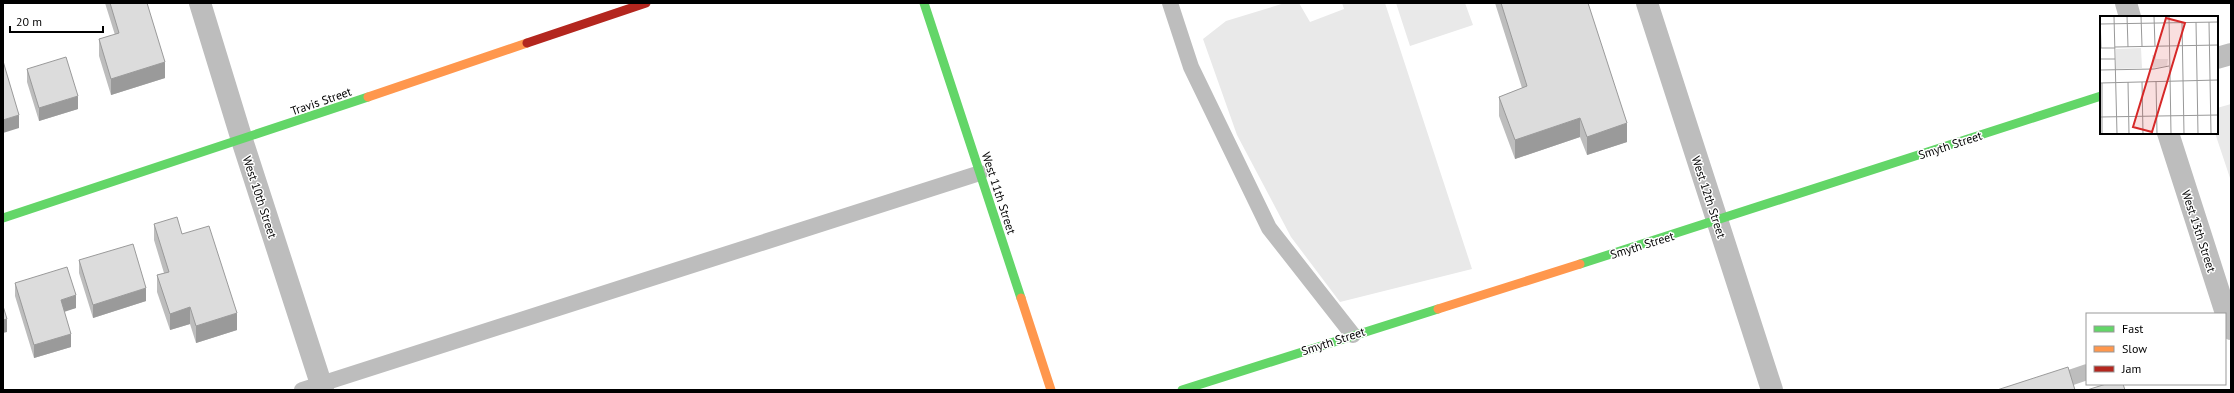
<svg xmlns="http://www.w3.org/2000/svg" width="2234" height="393" viewBox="0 0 2234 393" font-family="'PT Sans',sans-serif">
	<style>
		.green { fill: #e9e9e9 }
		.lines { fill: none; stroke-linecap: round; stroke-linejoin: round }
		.lane { stroke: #bdbdbd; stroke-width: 16 }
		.street { stroke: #bdbdbd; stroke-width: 22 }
		.fast { stroke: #63d668; stroke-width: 9 }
		.slow { stroke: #ff974d; stroke-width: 9 }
		.jam { stroke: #b3261e; stroke-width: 9 }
		.wall { fill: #bdbdbd }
		.shaded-wall { fill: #9a9a9a }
		.building { fill: #dcdcdc; stroke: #9a9a9a }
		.labels { text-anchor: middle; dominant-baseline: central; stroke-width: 3; stroke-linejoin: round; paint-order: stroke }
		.street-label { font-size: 12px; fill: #000; stroke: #fff }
		.inset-road { fill: none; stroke: #999; stroke-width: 1 }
		.view { fill: #d62828; fill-opacity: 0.15; stroke: #d62828; stroke-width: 2 }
		.inset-edge { fill: none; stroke: #000; stroke-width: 2 }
	</style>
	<rect width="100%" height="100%" fill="#fff"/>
	<!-- green -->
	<path class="green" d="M1285,3h14l11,19 34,-13 -2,-6h43l87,266 -132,33 -49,-65 -54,-102 -34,-96 23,-18z
		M1396,3h69l8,22 -63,21z
		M2231,104v77l-16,-48h2v-25z"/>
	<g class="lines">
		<!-- lane -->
		<path class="lane" d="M1170,3l21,64 78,161 84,107
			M302,390l678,-217
			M2034,390l53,-18"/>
		<!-- street -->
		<path class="street" d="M200,3l42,137 81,250
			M1647,3l125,387
			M2126,3l4,14
			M2217,58l14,-4
			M2168,133l63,196"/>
		<!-- fast -->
		<path class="fast" d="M924,3l97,295
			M3,218l365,-121
			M1580,264l521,-168
			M1182,390l256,-81"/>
		<!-- slow -->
		<path class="slow" d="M368,97l159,-54
			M1021,298l30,92
			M1438,309l142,-45"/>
		<!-- jam -->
		<path class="jam" d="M527,43l119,-40"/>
	</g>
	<!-- wall -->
	<path class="wall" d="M105,3h42l18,75 -54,17 -12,-39v-17l16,-4z
		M1495,3h93l39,139 -40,13 -7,-18 -65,22 -16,-43v-19l23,-9z
		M27,69l51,40 -39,12 -12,-39z
		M154,224l28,10 55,96 -41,13 -6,-19 -20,6 -13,-38v-17l7,-2 -10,-33z
		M79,260l67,41 -53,17 -14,-45z
		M15,283l61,25 -12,3 7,36 -37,11 -19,-62z"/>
	<!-- shaded-wall -->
	<path class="shaded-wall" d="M165,62v16l-54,17v-16z
		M78,96v13l-39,12v-13z
		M19,115v13l-16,5v-13z
		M1580,118v19l-65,22v-19z
		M1627,123v19l-40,13v-18z
		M146,288v13l-53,17v-13z
		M76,295v13l-15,5v-13z
		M190,307v17l-20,6v-16z
		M237,313v17l-41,13v-17z
		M7,319v13l-4,1v-13z
		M71,334v13l-37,11v-13z
		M3,358h1v13h-1z"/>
	<!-- building -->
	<path class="building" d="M110,3h37l18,59 -54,17 -12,-40 20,-6z
		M1501,3h87l39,120 -40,14 -7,-19 -65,22 -16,-43 28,-11z
		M66,57l12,39 -39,12 -12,-39z
		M3,61l16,54 -16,5z
		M177,217l5,17 27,-8 28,87 -41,13 -6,-19 -20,7 -13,-39 12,-3 -15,-48z
		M133,244l13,44 -53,17 -14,-45z
		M67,267l9,28 -15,5 10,34 -37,11 -19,-62z
		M3,306l4,13 -4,1z
		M2068,367l7,23h-78z
		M2106,384h17l2,6h-38z"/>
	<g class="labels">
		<!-- street labels -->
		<g class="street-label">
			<text transform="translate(321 101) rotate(-19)">Travis Street</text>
			<text transform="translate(1950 145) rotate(-18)">Smyth Street</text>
			<text transform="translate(999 193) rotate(72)">West 11th Street</text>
			<text transform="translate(260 197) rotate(72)">West 10th Street</text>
			<text transform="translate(1709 197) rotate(72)">West 12th Street</text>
			<text transform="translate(2199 231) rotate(72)">West 13th Street</text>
			<text transform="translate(1642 245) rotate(-17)">Smyth Street</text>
			<text transform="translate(1333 341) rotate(-18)">Smyth Street</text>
		</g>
	</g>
	<!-- overview -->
	<g transform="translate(2100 16)">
		<rect width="118" height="118" fill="#fff"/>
		<path d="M41,32l1,20 -26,1v-20zM52,39h4v4h12l-1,7 -14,2z" fill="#e9e9e9"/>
		<path class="inset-road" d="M0,0l1,32M14,0l3,118M27,0l1,31M41,0l1,30M54,0l1,30M69,0l2,118M96,6l2,112M109,6l2,112M82,7l2,111M0,8l118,-2M15,31l103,-2M0,32h15M0,43h15M0,54l54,-1 15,-3M56,65l1,53M28,66l1,52M42,66l1,52M0,67l118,-3M2,67v51M0,101l118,-2"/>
		<path class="view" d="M66,2l19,5 -33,109 -19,-5z"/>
		<rect width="118" height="118" class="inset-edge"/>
	</g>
	<!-- border -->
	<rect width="2234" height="393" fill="none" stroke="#000000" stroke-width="8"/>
	<!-- legend -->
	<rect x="2086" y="313" width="140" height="72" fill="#ffffff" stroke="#999999"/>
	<rect x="2094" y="326" width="20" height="6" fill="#63d668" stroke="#999999"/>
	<text x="2122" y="333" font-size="12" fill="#000000">Fast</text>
	<rect x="2094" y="346" width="20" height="6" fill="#ff974d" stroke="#999999"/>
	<text x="2122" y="353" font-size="12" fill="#000000">Slow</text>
	<rect x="2094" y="366" width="20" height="6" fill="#b3261e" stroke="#999999"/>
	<text x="2122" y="373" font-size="12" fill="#000000">Jam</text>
	<!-- scale -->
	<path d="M10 26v6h93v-6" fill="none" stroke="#000000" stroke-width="2"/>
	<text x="16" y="26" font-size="12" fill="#000000" stroke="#ffffff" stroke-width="3" paint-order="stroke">20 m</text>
</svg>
